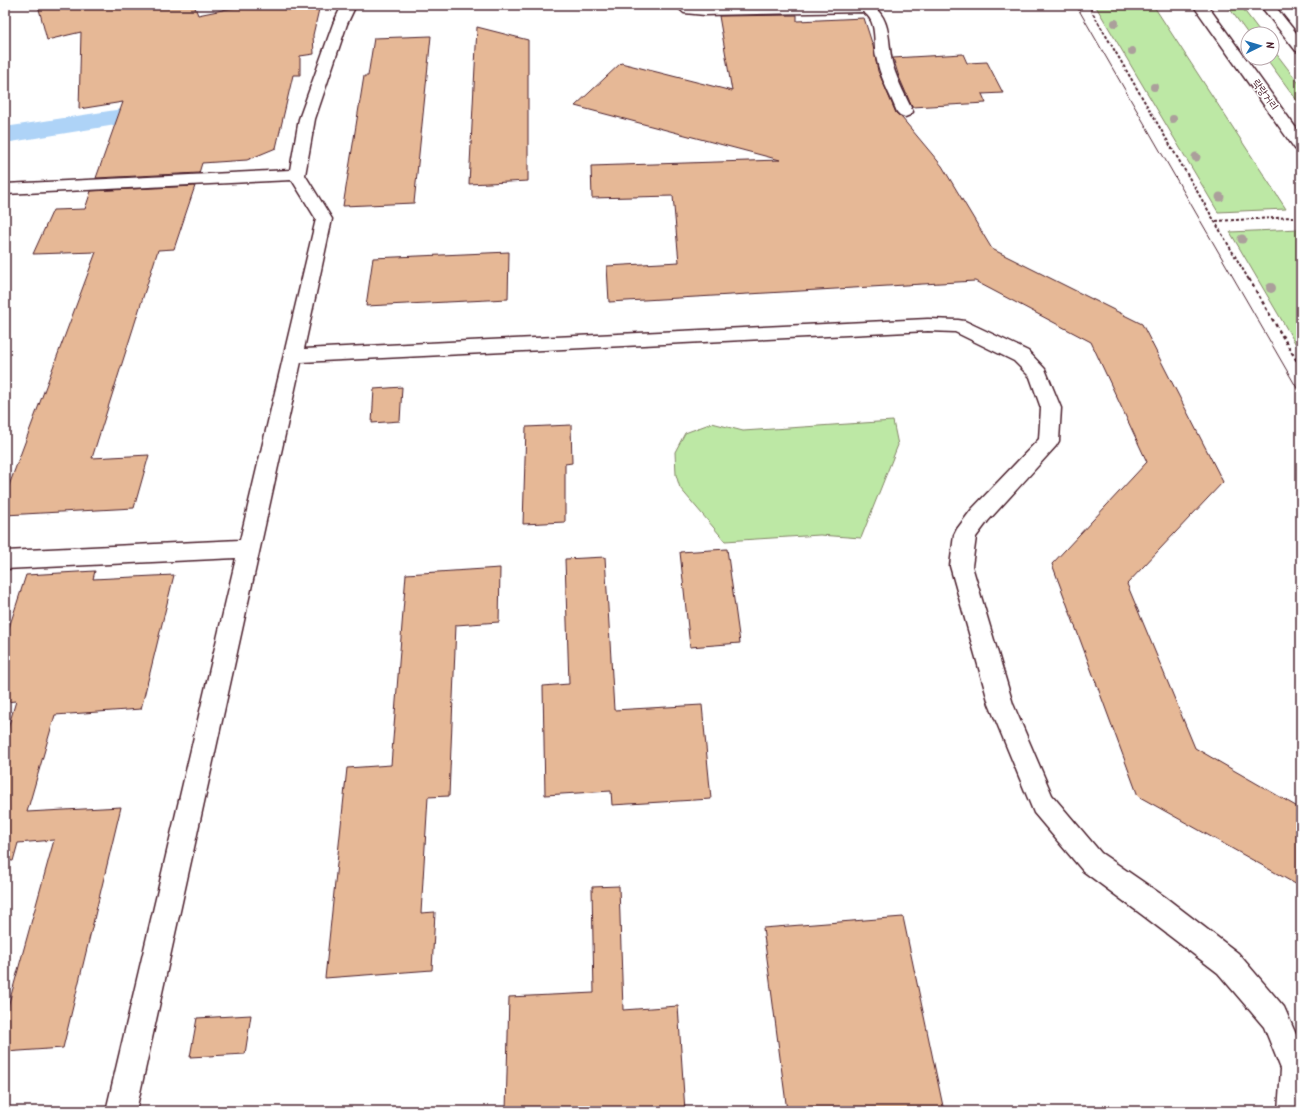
<svg xmlns="http://www.w3.org/2000/svg" width="1306" height="1116" viewBox="0 0 1306 1116" font-family="Kalam,'Poor Story',sans-serif">
	<style>
		.green { fill: #bde8a5; stroke: #848468 }
		.lines { fill: none; stroke-linecap: round; stroke-linejoin: round }
		.canal { fill: #aed3f7; fill-rule: evenodd }
		.building { fill: #e6b896; stroke: #4a1f2b }
		.minor-casing { stroke: #4a1f2b; stroke-width: 3 }
		.major-casing { stroke: #4a1f2b; stroke-width: 3 }
		.path-far1 { stroke: #4a1f2b; stroke-width: 2; stroke-dasharray: 3 2; stroke-linecap: butt }
		.path { stroke: #4a1f2b; stroke-width: 2.5; stroke-dasharray: 3.5 3; stroke-linecap: butt }
		.minor { fill: #fff; fill-rule: evenodd }
		.major { fill: #fff; fill-rule: evenodd }
		.tram { stroke: #4a1f2b; stroke-width: 1 }
		.tree { fill: #ab9f9b }
		.labels { text-anchor: middle; dominant-baseline: central; stroke-width: 3; stroke-linejoin: round; paint-order: stroke }
		.far-street-label { font-size: 11px; fill: #4a1f2b; stroke: #fff }
	</style>
	<rect width="100%" height="100%" fill="#fff"/>
	<filter id="ink" filterUnits="userSpaceOnUse"><feTurbulence type="fractalNoise" baseFrequency=".025" numOctaves="2"/><feDisplacementMap in="SourceGraphic" scale="8" xChannelSelector="R" yChannelSelector="G"/><feConvolveMatrix kernelMatrix="1 2 1 2 8 2 1 2 1" color-interpolation-filters="sRGB"/></filter>
	<g filter="url(#ink)">
		<!-- green -->
		<path class="green" d="M1095,5h58l133,204 -68,3z
			M1227,5h13l22,29h-14z
			M1272,48l29,38v20l-35,-48h6z
			M1300,229l1,1v123l-71,-121z
			M893,421l5,24 -37,93 -41,-3 -95,6 -45,-53 -4,-13 -1,-23 10,-19 27,-10 31,8z"/>
		<g class="lines">
			<!-- canal -->
			<path class="canal" d="M168,102l9,3 4,5 -4,5 -172,28v-16z"/>
		</g>
		<!-- building -->
		<path class="building" d="M38,5h156l4,10 49,-10h73l-7,30 1,19 -14,2v19h-7l-17,73 -29,12 -45,3 -3,10 -103,5 27,-76 -44,7 2,-77 -34,8z
			M797,15v6l67,-3 9,28 5,25 18,42 6,5 40,48 50,83 150,75 81,158 -96,102 68,164 106,61v78l-163,-91 -86,-232 95,-102 -56,-120 -116,-61 -366,21 -2,-36 72,-4 -6,-66 -81,2 -1,-32 189,-6 -205,-54 46,-43 111,28 -13,-75z
			M477,27l51,13v141l-59,3z
			M431,36l-17,167 -71,3 21,-130h4l6,-38z
			M963,54l4,9 20,-1 16,31 -21,1 4,9 -74,4 -13,-30 -6,-19z
			M195,186l-21,63 -16,1 -66,208 57,-3 -15,53 -129,7v-19l91,-244 -63,2 20,-44 32,-1 6,-18z
			M509,252l-1,47 -142,7 7,-48z
			M402,387l-2,34 -28,2 2,-34z
			M571,425l1,38 -7,1v58l-42,2 3,-97z
			M727,549l13,94 -50,4 -10,-95z
			M605,557l9,153 88,-5 9,94 -99,6 -1,-14 -66,4 -2,-109 26,-2 -4,-125z
			M500,568l-1,54 -43,3 -7,171 -21,1 -7,116 14,-1 -3,58 -107,8 22,-210 44,-3 15,-191z
			M95,571l-2,8 81,-4 -33,134 -86,6 -28,97 94,-5 -58,241 -58,4v-35l49,-177 -36,3 -5,18 -8,-1v-122l11,-37 -11,1v-62l21,-65z
			M619,886l4,124 55,-4 7,105h-179l3,-114 85,-4 -2,-106z
			M903,917l41,194h-157l-24,-183z
			M251,1015l-6,39 -55,3 7,-39z"/>
		<g class="lines">
			<defs>
				<path id="minor" d="M342,5h14l-9,19 -32,95 -10,56 27,44 -28,130 624,-30 30,1 7,1 63,30 17,18 16,39 -2,33 -3,5 -68,75 -12,16 -4,29 41,138 39,91 49,58 64,44 73,56 46,54 17,39v65h-23l3,-42 -17,-42 -46,-54 -73,-56 -62,-46 -49,-58 -45,-109 -39,-138 4,-31 3,-6 15,-20 67,-70 2,-31 -11,-31 -16,-16 -59,-29 -27,-1 -627,31 -165,749h-30l130,-553 -231,11v-18l235,-11 76,-321 -24,-39 -287,14v-10l285,-14 9,-51 34,-95z
					M675,5l30,2 166,-2c22,14 16,39 22,61 5,16 13,31 20,46l-3,3 -5,2 -5,-2 -3,-3c-7,-18 -18,-37 -21,-56 -3,-15 2,-35 -13,-44l-158,3 -21,-2z"/>
				<path id="major" d="M1193,5h14l94,130v16l-6,-2z
					M1260,5h14l27,34v13l-5,-1z"/>
			</defs>
			<!-- minor casing -->
			<use href="#minor" class="minor-casing"/>
			<!-- major casing -->
			<use href="#major" class="major-casing"/>
			<!-- path-far1 -->
			<path class="path-far1" d="M1088,5l161,275
				M1216,221l77,-4"/>
			<!-- path -->
			<path class="path" d="M1249,279l52,89"/>
			<!-- minor -->
			<use href="#minor" class="minor"/>
			<!-- major -->
			<use href="#major" class="major"/>
			<!-- tram -->
			<path class="tram" d="M1076,5l225,390"/>
		</g>
		<!-- trees -->
		<g class="tree">
			<circle cx="1115" cy="23" r="4"/>
			<circle cx="1132" cy="51" r="4"/>
			<circle cx="1154" cy="87" r="4"/>
			<circle cx="1173" cy="119" r="4"/>
			<circle cx="1196" cy="157" r="4.5"/>
			<circle cx="1220" cy="197" r="4.5"/>
			<circle cx="1242" cy="239" r="4.5"/>
			<circle cx="1271" cy="288" r="5"/>
		</g>
	</g>
	<g class="labels">
		<!-- far-street labels -->
		<g class="far-street-label">
			<text transform="translate(1265 95) rotate(54)">락랑거리</text>
		</g>
	</g>
	<!-- margin -->
	<rect width="1306" height="1116" fill="none" stroke="#fff" stroke-width="20"/>
	<rect x="10" y="10" width="1286" height="1096" fill="none" stroke="#4a1f2b" stroke-width="1.5" filter="url(#ink)"/>
	<!-- north arrow -->
	<g transform="translate(1260 46) rotate(85)"><circle r="19" fill="#ffffff" stroke="#b7a5aa"/>
	<path d="M0-3L7 15L0 10L-7 15Z" fill="#1f6fb2"/>
	<text y="-6" font-size="11" font-weight="bold" text-anchor="middle" fill="#4a1f2b">N</text>
	</g>
</svg>
